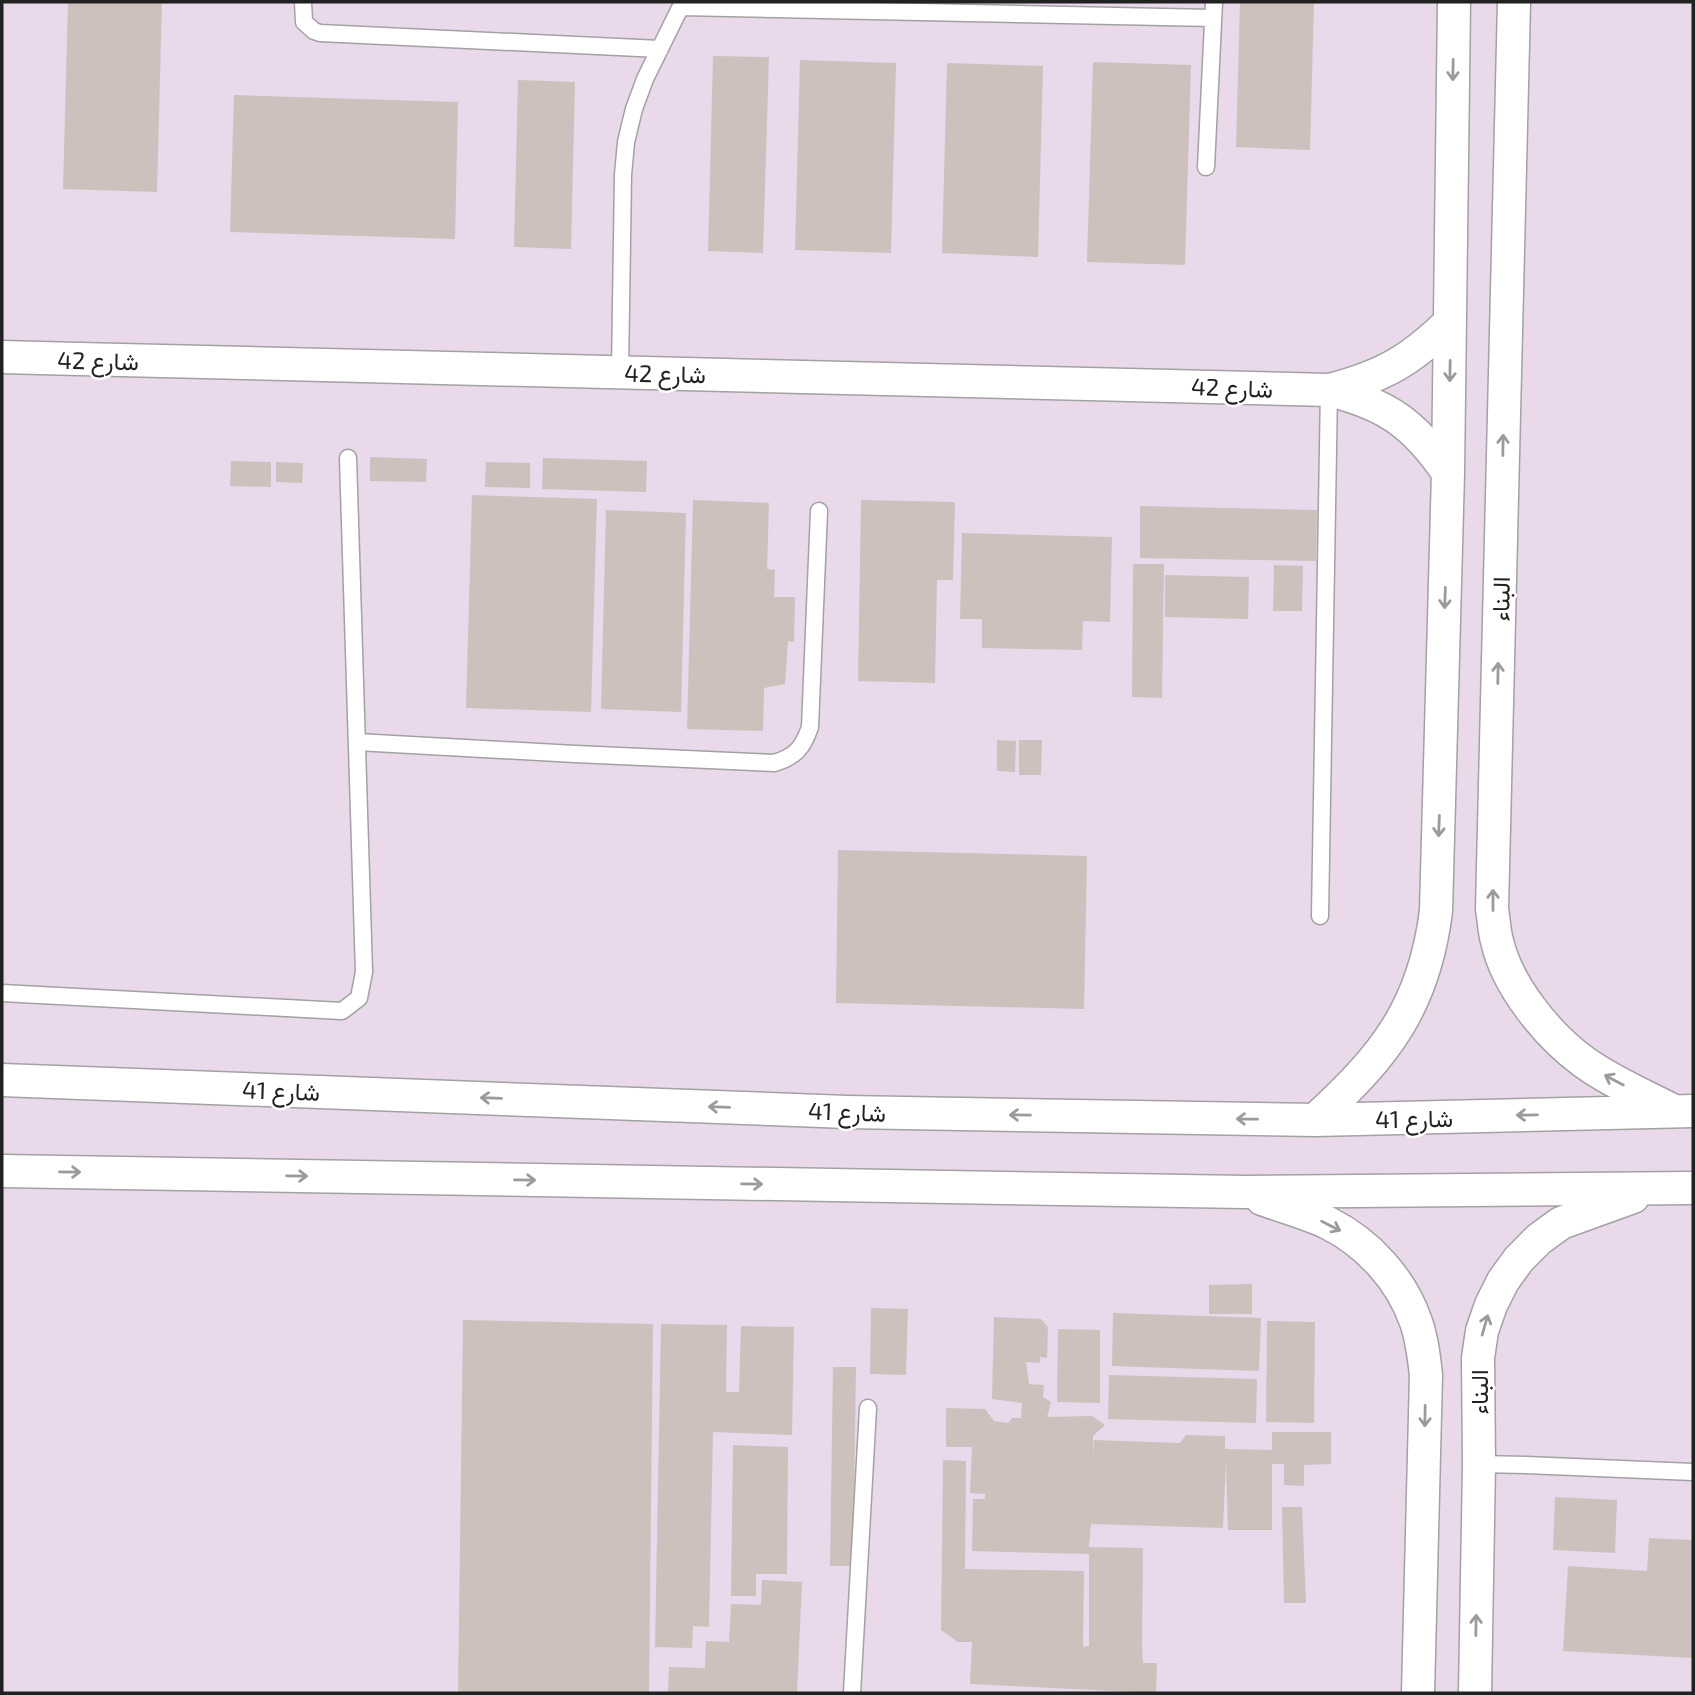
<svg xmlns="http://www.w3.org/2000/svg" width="1695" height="1695" viewBox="0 0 1695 1695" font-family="'Exo 2',Vazirmatn,sans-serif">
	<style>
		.industrial { fill: #e9d9eb }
		.building { fill: #cec0bd }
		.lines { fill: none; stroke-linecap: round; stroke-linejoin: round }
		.lane-casing { stroke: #a2a2a2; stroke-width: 19 }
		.street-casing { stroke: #a2a2a2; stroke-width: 35 }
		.lane { stroke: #fff; stroke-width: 16 }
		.street { stroke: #fff; stroke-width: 32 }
		.oneway { stroke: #9b9b9b }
		.labels { text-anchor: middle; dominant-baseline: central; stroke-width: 5; stroke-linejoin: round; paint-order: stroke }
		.street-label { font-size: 24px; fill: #212121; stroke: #fff }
	</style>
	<rect width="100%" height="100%" fill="#f2ebe8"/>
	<!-- industrial -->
	<path class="industrial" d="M2,2h1691v1691h-1691z"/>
	<!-- building -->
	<path class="building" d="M68,2h94l-5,190 -94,-3z
		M1240,2h74l-4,148 -74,-3z
		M713,56l56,1 -6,196 -55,-2z
		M800,60l96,3 -5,190 -96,-3z
		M1093,62l98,3 -6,200 -98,-3z
		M947,63l96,3 -5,191 -96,-4z
		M518,80l57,2 -4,167 -57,-2z
		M234,95l224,7 -3,137 -225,-7z
		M370,457l57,2 -1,23 -56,-1z
		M543,458l104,3 -1,31 -104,-3z
		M231,461l40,1v25l-41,-1z
		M276,462l27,1 -1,20 -26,-1z
		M486,462l44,1v25l-45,-1z
		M472,495l125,4 -6,213 -125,-4z
		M693,500l76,3 -2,66 8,1 -1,27h21l-1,45 -6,-1 -3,43 -21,4 -1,43 -76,-2z
		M861,500l94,2 -2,78h-16l-2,103 -77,-2z
		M1140,506l177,4 -1,51 -176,-3z
		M606,510l80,3 -5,199 -80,-3z
		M962,533l150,4 -2,85 -27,-1 -1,29 -100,-2v-29h-22z
		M1133,564h31l-2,134 -30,-1z
		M1274,565l29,1 -1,45h-29z
		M1165,575l84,2 -1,42 -83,-2z
		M997,740l19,1 -1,31 -18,-1z
		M1019,740h23l-1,35h-22z
		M838,850l249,6 -3,153 -248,-6z
		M1252,1284v30h-43v-29z
		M871,1308l37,1 -2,66 -36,-1z
		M1113,1313l148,5 -2,53 -147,-5z
		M994,1317l47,2 7,8 -1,31 -7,-1v6l-14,-1 3,22 15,1 -1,12 8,5 -4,15 45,-1 13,9 -12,11v19l1,-15 86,3 6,-8 39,1v13l47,1v-18h59v32l-27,1v21l-20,-1v-21h-12v66h-44l-2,-69 -3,67 -132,-4 -2,23 54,1 -1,99 1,16h14l-1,30 -186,-9 2,-42h-14l-17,-12 2,-170 23,1 -1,108 119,2 -1,76 6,-1v-92l-117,-3 1,-52h12v-5l-15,-1 2,-46h-26v-39l39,1 9,12 14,2 4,-5h9l1,-15 -30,-4z
		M463,1320l190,4 -4,369h-191z
		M1267,1321l48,1 -1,101 -48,-1z
		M661,1324l66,1 -1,67h13l2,-66 53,1 -2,108 -79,-3 -4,195 -16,-1 -1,22 -37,-1z
		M1058,1329l42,1v73l-43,-1z
		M833,1367h23l-3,199h-23z
		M1109,1375l148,4 -1,44 -148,-4z
		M733,1445l55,2 -1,127h-31v22h-25z
		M1555,1497l62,3 -2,53 -62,-3z
		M1282,1507h20l4,96h-22z
		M1649,1538l44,2v118l-130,-7 5,-85 79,5z
		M762,1580l40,2 -5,111h-129l1,-26 36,1 1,-27 23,1 2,-38 30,1z"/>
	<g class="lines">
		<defs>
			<path id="lane" d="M303,2l1,20 10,9 6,2 340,16
				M682,7l531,11
				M1206,167l8,-165
				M620,372l3,-197 3,-33 8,-33 11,-30 38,-77
				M357,742l218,12 199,9c21,-6 29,-15 36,-36l9,-216
				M1320,916l9,-526
				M2,993l340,18 17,-13 5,-26 -16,-514
				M1479,1464l47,1 167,7
				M852,1693l16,-285"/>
			<path id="street" d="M1514,2l-22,907c2,11 2,22 5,32 10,45 51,95 87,121 26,19 57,32 86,47
				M2,357c442,11 884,20 1327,33 57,14 86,34 119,83
				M1330,390c54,-14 81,-30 120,-68
				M2,1080l845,32 468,8 378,-9
				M1315,1120c70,-64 109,-113 121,-209l12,-438 6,-471
				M2,1171l1242,21 449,-4
				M1262,1199c22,8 45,14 66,24 40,20 73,56 88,99 6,17 8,35 10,53l-8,318
				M1475,1693l4,-229 -1,-106 4,-27 9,-26 12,-24 16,-22 20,-20 22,-16 72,-26"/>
		</defs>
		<!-- lane casing -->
		<use href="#lane" class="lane-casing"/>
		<!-- street casing -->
		<use href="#street" class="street-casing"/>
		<!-- lane -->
		<use href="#lane" class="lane"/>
		<!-- street -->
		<use href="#street" class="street"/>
	</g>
	<!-- one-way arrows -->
	<defs><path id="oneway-shaft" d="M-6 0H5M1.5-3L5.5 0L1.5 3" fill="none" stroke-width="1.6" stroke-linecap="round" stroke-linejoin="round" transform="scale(1.75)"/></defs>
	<g class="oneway">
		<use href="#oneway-shaft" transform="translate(1453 70) rotate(91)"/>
		<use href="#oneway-shaft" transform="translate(1450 371) rotate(91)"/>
		<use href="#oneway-shaft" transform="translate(1503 445) rotate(-89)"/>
		<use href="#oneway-shaft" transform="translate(1445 598) rotate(92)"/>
		<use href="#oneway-shaft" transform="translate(1498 673) rotate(-89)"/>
		<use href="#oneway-shaft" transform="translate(1439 826) rotate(92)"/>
		<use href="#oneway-shaft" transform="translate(1493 900) rotate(-90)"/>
		<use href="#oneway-shaft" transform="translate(1614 1080) rotate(-152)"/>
		<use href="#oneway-shaft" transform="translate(491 1098) rotate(-178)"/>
		<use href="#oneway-shaft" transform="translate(719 1107) rotate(-178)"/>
		<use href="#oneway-shaft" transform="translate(1020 1115) rotate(-179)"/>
		<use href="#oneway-shaft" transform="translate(1527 1115) rotate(179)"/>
		<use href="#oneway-shaft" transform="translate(1247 1119) rotate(-179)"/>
		<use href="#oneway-shaft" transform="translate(70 1172) rotate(1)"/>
		<use href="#oneway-shaft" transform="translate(297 1176) rotate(1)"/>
		<use href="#oneway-shaft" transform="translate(525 1180) rotate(1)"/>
		<use href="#oneway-shaft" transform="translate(752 1184) rotate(1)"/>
		<use href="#oneway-shaft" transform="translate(1331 1226) rotate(27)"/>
		<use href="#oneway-shaft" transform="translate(1485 1325) rotate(-74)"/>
		<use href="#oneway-shaft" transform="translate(1425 1416) rotate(91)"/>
		<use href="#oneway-shaft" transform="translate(1476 1625) rotate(-89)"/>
	</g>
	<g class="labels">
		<!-- street labels -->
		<g class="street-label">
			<text transform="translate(98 360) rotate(1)">شارع 42</text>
			<text transform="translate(665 373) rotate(1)">شارع 42</text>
			<text transform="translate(1232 387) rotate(2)">شارع 42</text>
			<text transform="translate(1500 599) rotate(-89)">البناء</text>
			<text transform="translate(281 1090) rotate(2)">شارع 41</text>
			<text transform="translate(847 1111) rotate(2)">شارع 41</text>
			<text transform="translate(1414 1118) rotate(-1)">شارع 41</text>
			<text transform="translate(1478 1392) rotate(-90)">البناء</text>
		</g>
	</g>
	<!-- border -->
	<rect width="1695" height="1695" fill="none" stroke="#212121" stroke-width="7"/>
</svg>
